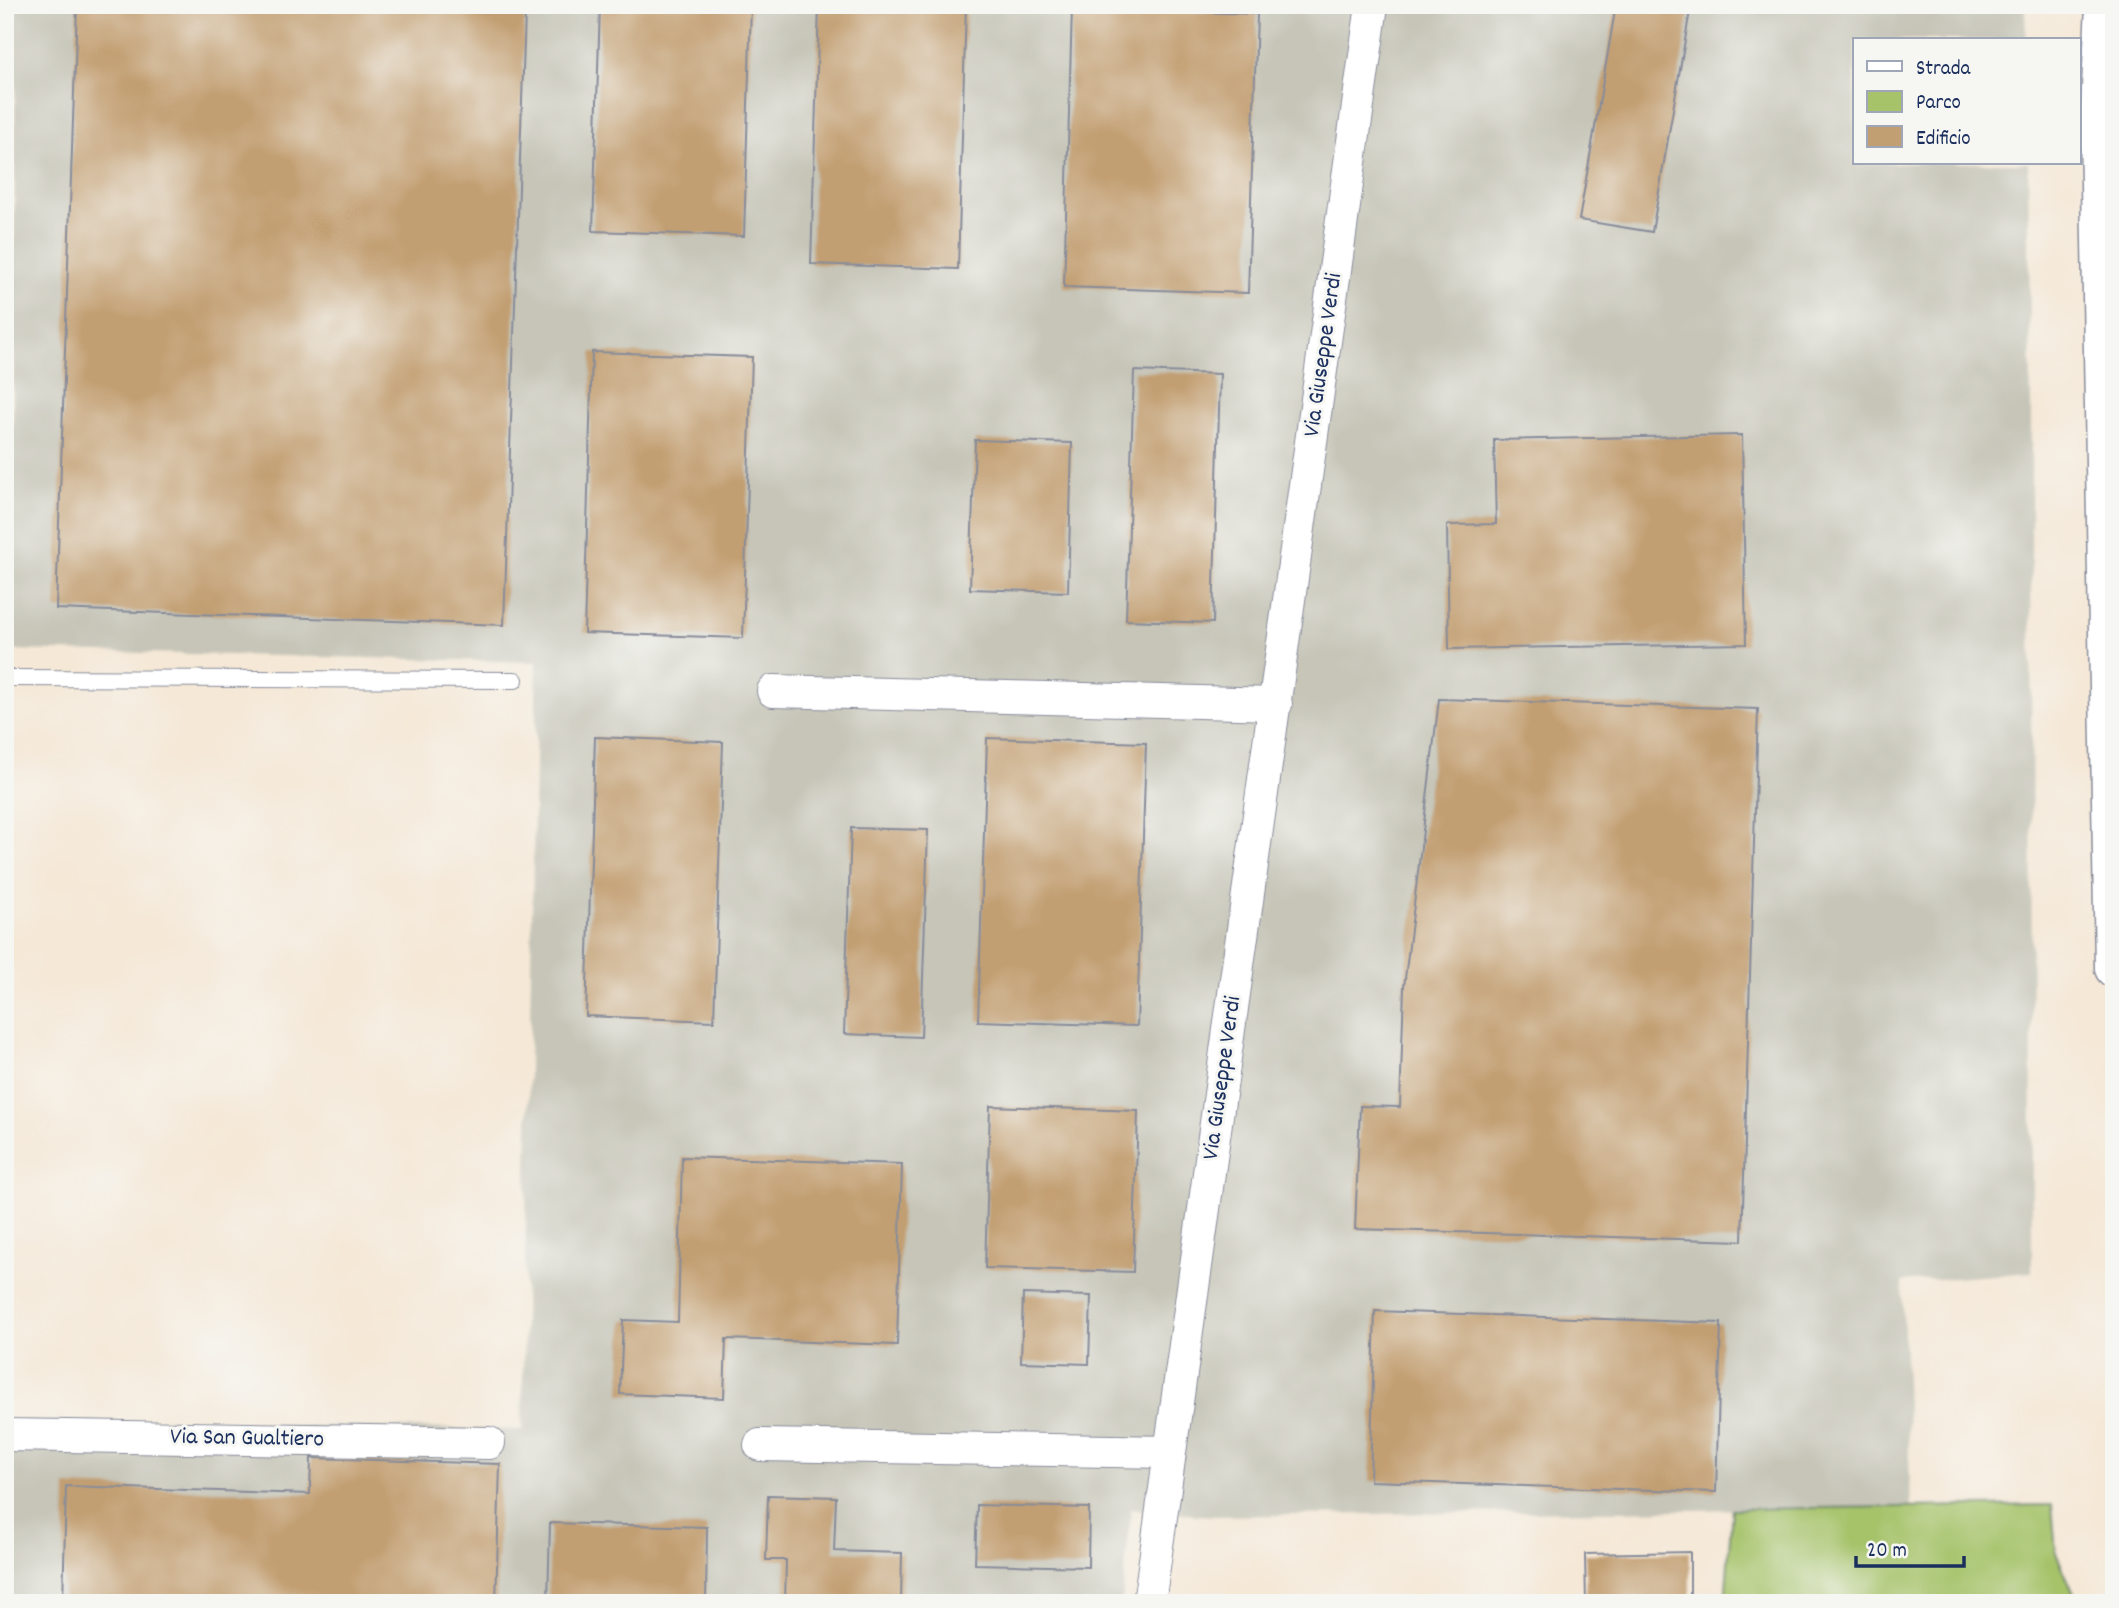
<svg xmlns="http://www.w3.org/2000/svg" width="2119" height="1608" viewBox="0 0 2119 1608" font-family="Dekko,sans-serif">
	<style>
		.industrial { fill: #c6c5b8 }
		.green { fill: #a6c36a; stroke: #607964; stroke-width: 2 }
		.building { fill: #c29f72 }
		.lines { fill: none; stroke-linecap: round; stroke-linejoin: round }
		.service-casing { stroke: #888c9a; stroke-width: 18 }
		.minor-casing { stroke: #888c9a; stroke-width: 34 }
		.motorway-casing { stroke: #888c9a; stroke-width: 41 }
		.service { stroke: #fff; stroke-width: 16 }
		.minor { stroke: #fff; stroke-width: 32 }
		.motorway { stroke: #fff; stroke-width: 38 }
		.labels { text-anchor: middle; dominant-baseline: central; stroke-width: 6; stroke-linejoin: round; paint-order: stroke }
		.street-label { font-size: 24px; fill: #1b2f5e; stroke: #f6f6f2 }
	</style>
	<rect width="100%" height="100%" fill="#f6f6f2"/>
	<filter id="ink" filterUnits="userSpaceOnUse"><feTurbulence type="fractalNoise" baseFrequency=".0143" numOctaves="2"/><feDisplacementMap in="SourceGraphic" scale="14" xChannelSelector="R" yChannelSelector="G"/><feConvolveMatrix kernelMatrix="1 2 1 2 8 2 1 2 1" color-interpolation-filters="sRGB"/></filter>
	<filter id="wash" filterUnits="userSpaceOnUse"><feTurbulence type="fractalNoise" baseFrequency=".00686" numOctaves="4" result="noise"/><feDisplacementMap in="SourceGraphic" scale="28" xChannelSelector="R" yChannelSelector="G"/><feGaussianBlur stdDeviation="1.57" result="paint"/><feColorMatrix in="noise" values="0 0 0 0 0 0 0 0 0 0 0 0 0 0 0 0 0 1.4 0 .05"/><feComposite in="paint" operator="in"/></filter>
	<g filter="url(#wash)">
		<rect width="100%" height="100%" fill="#f5e8d7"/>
		<!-- industrial -->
		<path class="industrial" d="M16,5h2009l1,35h-171v123h173l3,230 1,879 -130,10 9,225 -699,9 -81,-7 -9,94h-1117v-183l517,10 15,-768 -526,-12z"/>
		<!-- green -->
		<path class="green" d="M2052,1505l4,48 22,50h-353l7,-94z"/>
		<g id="blocks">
			<!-- building -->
			<path class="building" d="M77,5h220l228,8 -21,612 -448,-16z
				M600,5h151l-7,231 -151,-5z
				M819,5h147l-8,264 -147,-5z
				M1616,5h75l-39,227 -73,-12z
				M1072,8l185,6 -9,279 -184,-6z
				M592,352l160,5 -9,281 -159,-5z
				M1134,371l86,3 -7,249 -87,-3z
				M1742,435l4,209 -297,5 -2,-124 49,-1 -2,-84z
				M975,440l97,3 -4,149 -98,-3z
				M1439,699l319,10 -16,532 -387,-12 5,-123 40,1 4,-120z
				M595,737l128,5 -9,279 -128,-5z
				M987,738l159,5 -9,283 -159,-5z
				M851,828l77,2 -7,207 -77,-3z
				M990,1106l148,5 -5,161 -148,-4z
				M682,1157l220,7 -5,181 -171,-6 -2,59 -104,-4 3,-74 55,2z
				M1023,1294l68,2 -2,68 -68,-2z
				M1375,1311l346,12 -5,169 -346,-11z
				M311,1458l189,6 -4,139h-433l3,-117 244,8z
				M768,1495l68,2 -2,54 68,2 -1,50h-116l1,-43h-20z
				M977,1505l112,3 -1,59 -113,-3z
				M550,1523l157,4 -1,76h-158z
				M1690,1552v51h-104l-1,-49z"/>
		</g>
	</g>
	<g filter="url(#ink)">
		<use href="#blocks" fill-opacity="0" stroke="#888c9a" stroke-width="2"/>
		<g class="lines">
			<defs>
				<path id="service" d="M5,678l510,2"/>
				<path id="minor" d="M773,691l503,13
					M5,1435l484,8
					M760,1445l410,7
					M1149,1603l223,-1598"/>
				<path id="motorway" d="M2105,5l-6,123 15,840"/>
			</defs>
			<!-- service casing -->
			<use href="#service" class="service-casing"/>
			<!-- minor casing -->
			<use href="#minor" class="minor-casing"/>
			<!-- motorway casing -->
			<use href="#motorway" class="motorway-casing"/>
			<!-- service -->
			<use href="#service" class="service"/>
			<!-- minor -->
			<use href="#minor" class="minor"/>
			<!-- motorway -->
			<use href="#motorway" class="motorway"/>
		</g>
	</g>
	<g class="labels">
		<!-- street labels -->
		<g class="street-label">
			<text transform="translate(1324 355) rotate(-82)">Via Giuseppe Verdi</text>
			<text transform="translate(1223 1078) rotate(-82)">Via Giuseppe Verdi</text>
			<text transform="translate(247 1439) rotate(1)">Via San Gualtiero</text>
		</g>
	</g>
	<!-- margin -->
	<rect width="2119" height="1608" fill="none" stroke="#f6f6f2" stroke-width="28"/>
	<!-- legend -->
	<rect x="1853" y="38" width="228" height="126" fill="#f6f6f2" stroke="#9ea6b7" stroke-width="2"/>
	<rect x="1867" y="61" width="35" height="10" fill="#ffffff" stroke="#9ea6b7" stroke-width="2"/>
	<text x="1916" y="74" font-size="21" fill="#1b2f5e">Strada</text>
	<rect x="1867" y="91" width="35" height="21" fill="#a6c36a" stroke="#9ea6b7" stroke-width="2"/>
	<text x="1916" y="108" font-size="21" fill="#1b2f5e">Parco</text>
	<rect x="1867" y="126" width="35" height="21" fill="#c29f72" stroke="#9ea6b7" stroke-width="2"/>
	<text x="1916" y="144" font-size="21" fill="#1b2f5e">Edificio</text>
	<!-- scale -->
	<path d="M1856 1556v10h108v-10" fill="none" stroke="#1b2f5e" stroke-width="3.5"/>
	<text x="1867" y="1556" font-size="21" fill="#1b2f5e" stroke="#f6f6f2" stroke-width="5" paint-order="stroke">20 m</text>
</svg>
